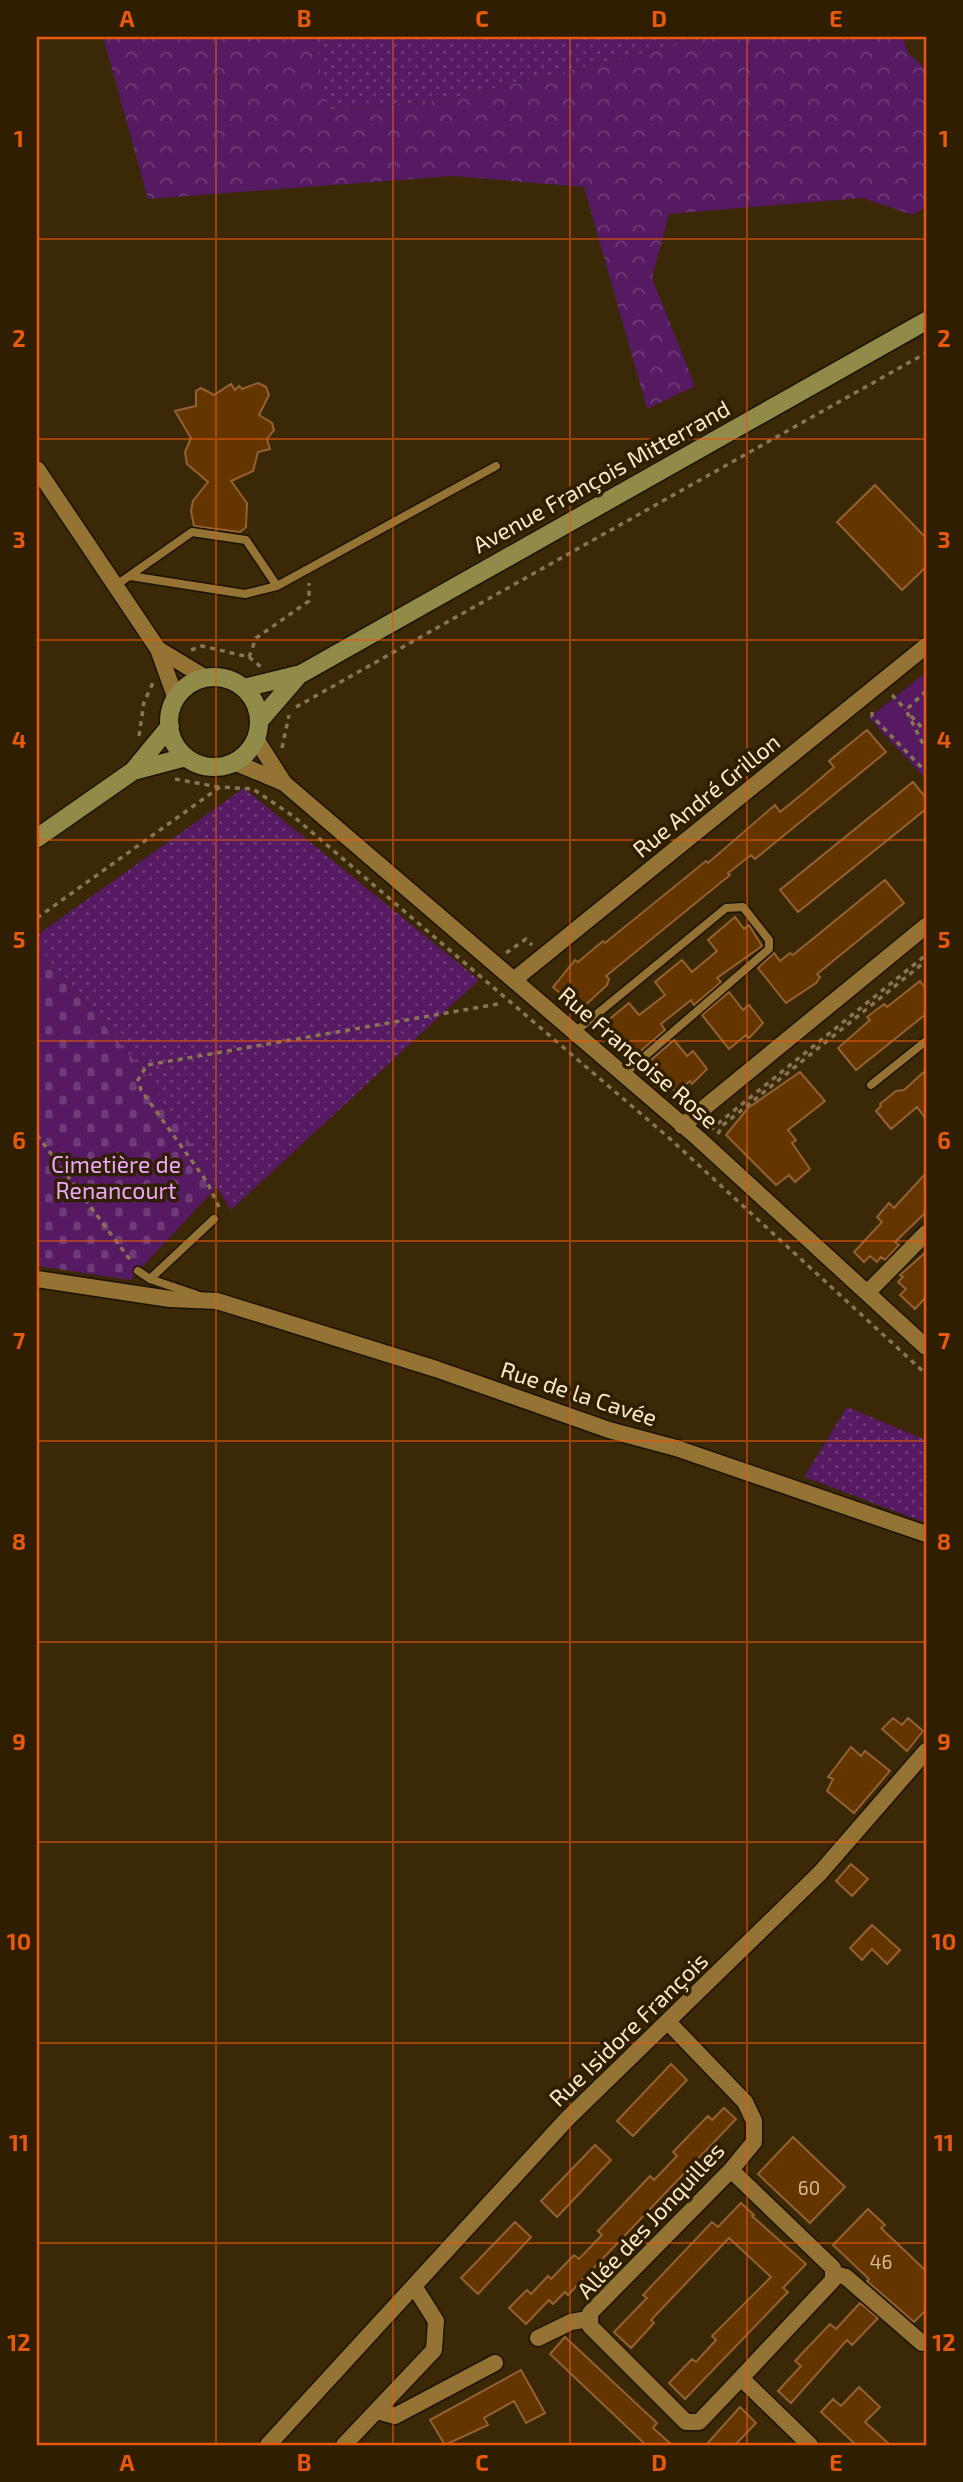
<svg xmlns="http://www.w3.org/2000/svg" width="963" height="2482" viewBox="0 0 963 2482" font-family="'Exo 2',sans-serif">
	<style>
		.grass { fill: url(#grass-dots) }
		.forest { fill: url(#forest-crowns) }
		.cemetery { fill: url(#cemetery-stones) }
		.park { fill: #551a61 }
		.building { fill: #653500; stroke: #946134; stroke-width: 2 }
		.lines { fill: none; stroke-linecap: round; stroke-linejoin: round }
		.service-casing { stroke: #1c1201; stroke-width: 11 }
		.minor-casing { stroke: #1c1201; stroke-width: 19 }
		.secondary-casing { stroke: #1c1201; stroke-width: 21 }
		.path { stroke: #887554; stroke-width: 3.5; stroke-dasharray: 5 5; stroke-linecap: butt }
		.service { stroke: #957335; stroke-width: 8 }
		.minor { stroke: #957335; stroke-width: 16 }
		.secondary { stroke: #918b49; stroke-width: 18 }
		.grid { fill: none; stroke: #e8590c; stroke-width: 2; stroke-opacity: 0.55 }
		.labels { text-anchor: middle; dominant-baseline: central; stroke-width: 7; stroke-linejoin: round; paint-order: stroke }
		.number-label { font-size: 19px; fill: #d6bc98 }
		.street-label { font-size: 23px; fill: #fce9ca; stroke: #2f1e00 }
		.park-label { font-size: 23px; fill: #eba8fb; stroke: #2f1e00 }
		.neatline { fill: none; stroke: #e8590c; stroke-width: 2.5 }
		.grid-label { font-size: 23px; text-anchor: middle; font-weight: bold; fill: #e8590c }
	</style>
	<defs>
		<pattern id="grass-dots" width="8" height="8" patternUnits="userSpaceOnUse" patternTransform="scale(1.75)"><rect width="8" height="8" fill="#551a61"/><path d="M2 2h.1M6 6h.1" fill="none" stroke="#6e3b76" stroke-width="1.8" stroke-linecap="round"/></pattern>
		<pattern id="forest-crowns" width="20" height="18" patternUnits="userSpaceOnUse" patternTransform="scale(1.75)"><rect width="20" height="18" fill="#551a61"/><path d="M2 6a3 3 0 1 1 6 0M12 15a3 3 0 1 1 6 0" fill="none" stroke="#6e3b76"/></pattern>
		<pattern id="cemetery-stones" width="16" height="16" patternUnits="userSpaceOnUse" patternTransform="scale(1.75)"><rect width="16" height="16" fill="#551a61"/><path d="M2 7V4a2 2 0 0 1 4 0v3zM10 15v-3a2 2 0 0 1 4 0v3z" fill="#6e3b76"/></pattern>
	</defs>
	<rect width="100%" height="100%" fill="#3a2806"/>
	<!-- grass -->
	<path class="grass" d="M327,37h385l-268,63 -116,10 -11,-54z
		M244,788l235,192 -248,230 -89,-140 -105,-124v-11z
		M847,1407l79,33v83l-122,-46z"/>
	<!-- forest -->
	<path class="forest" d="M103,37h224l-10,19 12,54 115,-10 268,-63h191l5,16 18,16v138l-13,8 -51,-17 -193,16 -17,64 43,108 -48,23 -63,-222 -132,-11 -304,23z"/>
	<!-- cemetery -->
	<path class="cemetery" d="M37,946l105,124 76,116 -88,94 -93,-14z"/>
	<!-- park -->
	<path class="park" d="M926,672v107l-57,-61z"/>
	<!-- building -->
	<path class="building" d="M258,383l8,4 3,8 -10,20 13,8 2,7 -7,9 3,10 -12,3 -5,19 -22,10 16,22 -1,24 -6,5 -46,-6 -3,-15 2,-10 15,-19 -21,-18 -2,-12 6,-14 -16,-27 21,-5v-15l5,-3 13,7 17,-11 4,6 4,-4 3,3z
		M875,485l51,53v29l-24,23 -65,-68z
		M867,730l19,22 -131,107 -4,-4 -23,18 2,2 -124,101 3,3 -2,6 -27,25 -27,-23 22,-27 3,2 25,-21 2,2 101,-82 2,2 67,-58 5,7 32,-26 22,-19 -5,-6z
		M913,782l13,16v11l-128,103 -18,-22z
		M885,880l19,23 -87,71 3,3 -4,6 -30,20 -28,-35 16,-15 6,8 10,-8 3,2z
		M735,917l9,12 5,-4 13,21 -45,32 4,4 -27,23 -3,-5 -30,24 4,6 -30,26 -35,-29 29,-24 10,12 26,-20 -10,-13 27,-22 10,12 25,-21 -9,-11z
		M920,981l6,8v25l-70,56 -18,-22 32,-28 -3,-3 17,-13 3,3z
		M729,992l14,18 6,-5 14,18 -14,15 -3,-3 -17,14 -27,-34z
		M674,1040l13,16 6,-5 14,18 -15,15 -2,-3 -14,11 -31,-27z
		M926,1070v49l-9,-12 -26,22 -15,-18 5,-5 -1,-2 16,-13 8,-1z
		M800,1072l25,29 -37,29 8,10 -4,3 18,26 -15,13 -6,-7 -13,10 -50,-50 22,-27z
		M926,1173v39l-31,30 4,3 -14,15 -4,-3 -4,5 -7,-6 -6,6 -10,-10 28,-30 -5,-5 12,-14 5,5z
		M926,1252v45l-11,12 -15,-14 6,-6 -8,-7 5,-5 -3,-2z
		M893,1718l9,7 6,-7 15,13 -16,20 -25,-22z
		M851,1747l10,9 4,-5 25,20 -36,42 -27,-22 6,-12 -5,-2z
		M851,1864l17,15 -16,17 -16,-15z
		M872,1925l28,25 -13,14 -15,-15 -10,11 -12,-12z
		M671,2064l16,16 -54,56 -16,-15z
		M724,2108l12,11 -168,176 -3,-3 -12,12 -4,-4 -23,24 -17,-16 18,-18 4,4 17,-18 3,3 23,-24 5,4 23,-24 -4,-4 52,-55 4,4 23,-24 -4,-4 35,-36 4,4z
		M793,2137l52,50 -35,36 -52,-49z
		M595,2145l16,15 -54,57 -16,-16z
		M741,2203l13,12 -2,1 54,48 -23,24 5,4 -103,107 -16,-16 23,-24 4,3 20,-22 -4,-4 59,-59 -42,-39 -78,82 3,3 -23,25 -17,-16 33,-34 -4,-3 69,-73 6,5z
		M868,2209l17,16 -4,3 45,43v39l-12,12 -47,-41 2,-2 -36,-34z
		M515,2222l16,15 -53,57 -17,-16z
		M860,2303l18,15 -26,27 -5,-5 -56,63 -13,-12 23,-25 -6,-5 35,-37 6,5z
		M565,2337l92,86 -4,5 19,17h-26l-96,-91z
		M521,2370l24,43 -19,10 -12,-22 -30,17 4,7 -43,20 -15,-25z
		M859,2387l21,20 -15,15 25,23h-34l-35,-33 12,-13 8,7z
		M740,2407l16,16 -21,22h-29z"/>
	<g class="lines">
		<defs>
			<path id="service" d="M130,576l115,18 32,-8 219,-120
				M115,586l77,-54 54,8 31,46
				M575,1032l151,-124 17,-1 26,33v9l-146,126
				M871,1085l55,-44
				M138,1271l12,8 47,16
				M150,1279l64,-60"/>
			<path id="minor" d="M37,469l121,180 18,50
				M158,649l48,29
				M256,739l28,44 415,356 227,208
				M234,762l50,21
				M515,979l411,-333
				M682,1126l244,-200
				M37,1279l133,20 47,2 219,68 173,61 67,18 250,86
				M867,1293l59,-60
				M668,2022l77,80 9,19v21l-23,28 -141,143v13l96,96h13l42,-44
				M731,2170l102,98v12l-92,98 69,67
				M835,2274l11,3 76,66
				M538,2338l33,-16 17,-3
				M377,2411l18,5 100,-53
				M268,2445l299,-326 253,-246 106,-122
				M344,2445l90,-95 2,-29 -22,-35"/>
			<path id="secondary" d="M169 722a45 45 0 1 1 90 0a45 45 0 1 1-90 0Z
				M244,688l57,-14 625,-353
				M260,720l38,-44
				M133,771l53,-14
				M37,838l96,-67 37,-45"/>
		</defs>
		<!-- service casing -->
		<use href="#service" class="service-casing"/>
		<!-- minor casing -->
		<use href="#minor" class="minor-casing"/>
		<!-- secondary casing -->
		<use href="#secondary" class="secondary-casing"/>
		<!-- path -->
		<path class="path" d="M191,650l11,-4 47,11 7,-19 53,-37v-18
			M249,657l12,10
			M926,691l-20,19 20,40
			M892,695l14,15
			M296,707l630,-354
			M872,712v4l54,56
			M911,716l15,16
			M139,736l5,-34 9,-19
			M282,748l7,-33
			M175,779l44,8
			M37,918l183,-131 33,2 40,27 375,321 258,237
			M506,953l20,-14 6,6
			M710,1130l216,-175
			M718,1134l4,-8 204,-165
			M37,1135l94,126
			M219,1207l-12,-25 -66,-92 -3,-10 9,-15 351,-61"/>
		<!-- service -->
		<use href="#service" class="service"/>
		<!-- minor -->
		<use href="#minor" class="minor"/>
		<!-- secondary -->
		<use href="#secondary" class="secondary"/>
	</g>
	<!-- grid -->
	<path class="grid" d="M216,37v2408M393,37v2408M570,37v2408M747,37v2408M37,239h889M37,439h889M37,640h889M37,840h889M37,1041h889M37,1241h889M37,1441h889M37,1642h889M37,1842h889M37,2043h889M37,2243h889"/>
	<g class="labels">
		<!-- number labels -->
		<g class="number-label">
			<text x="809" y="2187">60</text>
			<text x="881" y="2261">46</text>
		</g>
		<!-- street labels -->
		<g class="street-label">
			<text transform="translate(601 476) rotate(-29)">Avenue François Mitterrand</text>
			<text transform="translate(706 795) rotate(-39)">Rue André Grillon</text>
			<text transform="translate(639 1057) rotate(41)">Rue Françoise Rose</text>
			<text transform="translate(579 1393) rotate(18)">Rue de la Cavée</text>
			<text transform="translate(628 2029) rotate(-44)">Rue Isidore François</text>
			<text transform="translate(650 2220) rotate(-47)">Allée des Jonquilles</text>
		</g>
		<!-- park labels -->
		<g class="park-label">
			<text x="116" y="1164">Cimetière de<tspan x="116" dy="26">Renancourt</tspan></text>
		</g>
	</g>
	<!-- border -->
	<rect width="963" height="2482" fill="none" stroke="#2f1e00" stroke-width="77"/>
	<rect x="38" y="38" width="887" height="2406" class="neatline"/>
	<g class="grid-label">
		<text x="127" y="27">A</text>
		<text x="304" y="27">B</text>
		<text x="482" y="27">C</text>
		<text x="659" y="27">D</text>
		<text x="836" y="27">E</text>
		<text x="19" y="147">1</text>
		<text x="944" y="147">1</text>
		<text x="19" y="347">2</text>
		<text x="944" y="347">2</text>
		<text x="19" y="548">3</text>
		<text x="944" y="548">3</text>
		<text x="19" y="748">4</text>
		<text x="944" y="748">4</text>
		<text x="19" y="948">5</text>
		<text x="944" y="948">5</text>
		<text x="19" y="1149">6</text>
		<text x="944" y="1149">6</text>
		<text x="19" y="1349">7</text>
		<text x="944" y="1349">7</text>
		<text x="19" y="1550">8</text>
		<text x="944" y="1550">8</text>
		<text x="19" y="1750">9</text>
		<text x="944" y="1750">9</text>
		<text x="19" y="1950">10</text>
		<text x="944" y="1950">10</text>
		<text x="19" y="2151">11</text>
		<text x="944" y="2151">11</text>
		<text x="19" y="2351">12</text>
		<text x="944" y="2351">12</text>
		<text x="127" y="2471">A</text>
		<text x="304" y="2471">B</text>
		<text x="482" y="2471">C</text>
		<text x="659" y="2471">D</text>
		<text x="836" y="2471">E</text>
	</g>
</svg>
